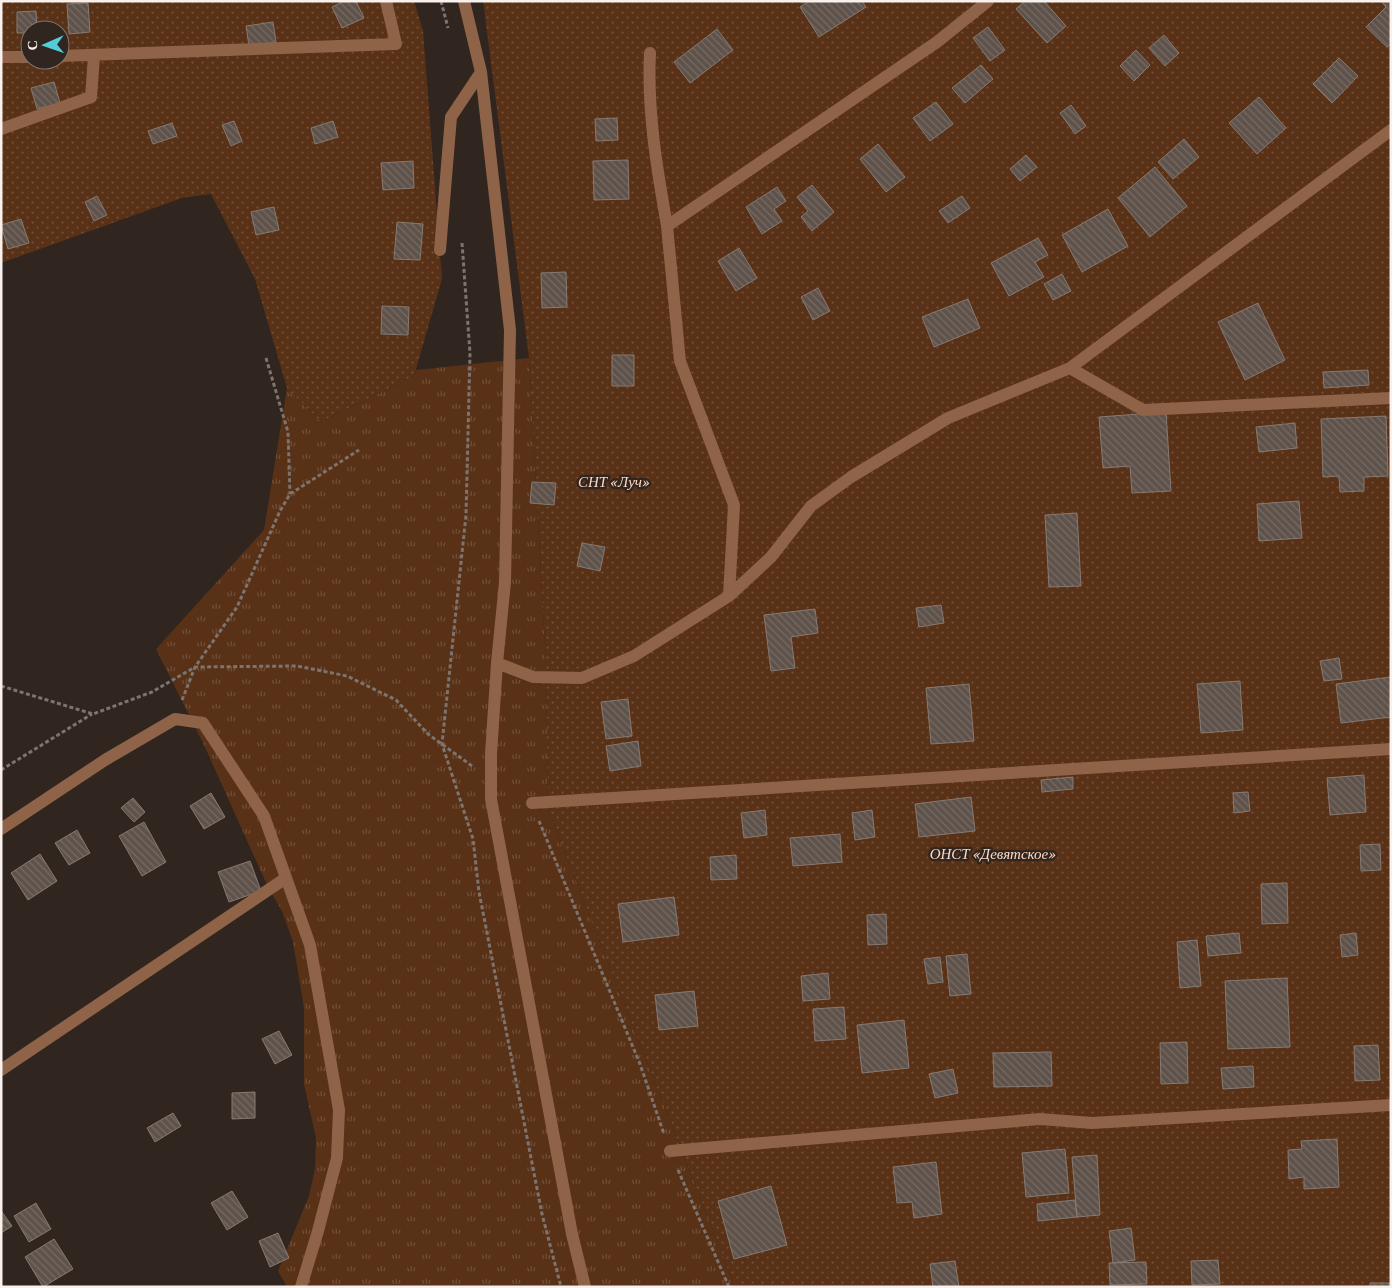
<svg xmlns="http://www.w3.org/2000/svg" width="1392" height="1288" viewBox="0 0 1392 1288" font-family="'Crimson Pro',serif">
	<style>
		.grass { fill: url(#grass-tufts) }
		.garden { fill: url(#garden-dots); fill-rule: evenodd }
		.building { fill: url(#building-back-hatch); stroke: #877a72 }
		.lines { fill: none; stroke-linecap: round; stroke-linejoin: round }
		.path { stroke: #7e746f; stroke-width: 3; stroke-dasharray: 4 2.5; stroke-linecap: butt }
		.minor { stroke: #8f6347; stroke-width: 12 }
		.labels { text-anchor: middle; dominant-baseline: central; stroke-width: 4.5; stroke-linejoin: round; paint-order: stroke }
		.park-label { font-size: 15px; font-style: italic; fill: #fdd8c2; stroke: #30251f }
	</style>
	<defs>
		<pattern id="grass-tufts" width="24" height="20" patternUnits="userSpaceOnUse" patternTransform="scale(1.25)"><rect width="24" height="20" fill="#583116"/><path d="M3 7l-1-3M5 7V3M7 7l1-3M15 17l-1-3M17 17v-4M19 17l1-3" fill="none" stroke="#714f38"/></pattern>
		<pattern id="garden-dots" width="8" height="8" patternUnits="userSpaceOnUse" patternTransform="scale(1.25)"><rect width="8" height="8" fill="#583116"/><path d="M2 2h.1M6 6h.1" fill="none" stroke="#714f38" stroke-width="1.8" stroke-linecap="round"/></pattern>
		<pattern id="building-back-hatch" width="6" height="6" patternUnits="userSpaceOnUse" patternTransform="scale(1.25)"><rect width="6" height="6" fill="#5e524a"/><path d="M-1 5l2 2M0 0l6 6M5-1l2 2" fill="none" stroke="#766b64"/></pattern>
	</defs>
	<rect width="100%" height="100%" fill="#30251f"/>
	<!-- grass -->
	<path class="grass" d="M529,358l17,305 2,146 187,478h-448l-9,-16 31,-75 6,-27 1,-31 -12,-54v-76l-11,-66 -11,-31 -14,-24 -64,-142 -48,-96 108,-119 23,-142 34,34 93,-46 2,-6z"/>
	<!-- garden -->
	<path class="garden" d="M1,1h413l9,29 19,249 -28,97 -93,46 -34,-34 -32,-109 -44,-85 -29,4 -181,65zM30,30h30v30h-30z
		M483,1h908v1286h-656l-187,-478 -2,-146 -17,-305z"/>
	<!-- building -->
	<path class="building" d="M344,1h12l8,17 -22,10 -10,-21z
		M809,1h53l4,6 -47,30 -19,-30z
		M1025,1h19l22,25 -19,17 -31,-34z
		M1381,1h10v43l-4,3 -21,-20 20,-20z
		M88,3l2,29 -21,2 -2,-30z
		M36,11l1,19h-7v3h-13v-21z
		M273,22l3,20 -27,4 -3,-20z
		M988,27l17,23 -15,11 -17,-23z
		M717,29l16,21 -43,33 -16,-21z
		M1164,35l15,18 -14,13 -16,-18z
		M1136,50l14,15 -16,16 -14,-15z
		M1339,58l19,18 -26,27 -19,-19z
		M981,65l12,14 -28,24 -13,-15z
		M54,82l6,21 -23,6 -6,-21z
		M1259,97l27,31 -29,26 -28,-31z
		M936,102l17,22 -23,17 -17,-23z
		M1071,105l15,21 -11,8 -15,-21z
		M617,118l1,22 -22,1 -1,-22z
		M234,121l8,20 -11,5 -9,-21z
		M333,121l5,16 -23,7 -4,-16z
		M172,123l5,13 -24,8 -5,-13z
		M1184,139l15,18 -26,22 -15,-17z
		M878,144l27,33 -19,15 -26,-33z
		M1026,155l11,12 -17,14 -10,-12z
		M628,160l1,39 -35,1 -1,-39z
		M413,161l1,27 -31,2 -2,-27z
		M1155,167l32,39 -37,31 -32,-39z
		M812,185l22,27 -22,19 -11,-14 7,-6 -11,-14z
		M777,187l9,14 -12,8 8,12 -20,13 -16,-27z
		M97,196l10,19 -13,6 -9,-19z
		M962,196l8,12 -22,15 -9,-12z
		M274,207l5,23 -23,5 -5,-23z
		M1108,209l20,37 -46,26 -20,-37z
		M21,219l8,24 -21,6 -7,-24z
		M397,222l26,2 -3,36 -26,-1z
		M1038,238l10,17 -13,7 9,15 -35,19 -18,-33z
		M739,248l18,30 -21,13 -18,-30z
		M566,272l1,35 -25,1 -1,-35z
		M1062,274l9,17 -18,9 -9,-16z
		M818,288l12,23 -17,9 -12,-23z
		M968,299l12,29 -46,19 -12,-30z
		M1258,303l27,57 -40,20 -27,-58z
		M382,306l27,1 -1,28 -27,-1z
		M612,355h22v31h-22z
		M1368,370l1,15 -45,3 -1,-16z
		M1166,412l5,79 -39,2 -2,-27 -27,2 -4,-51z
		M1386,416l2,60 -24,1v14l-24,1 -1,-16 -16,1 -2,-58z
		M1295,423l2,25 -38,4 -3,-25z
		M532,482l24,1 -2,22 -24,-2z
		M1299,501l3,37 -43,3 -2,-37z
		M1077,513l4,73 -32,1 -4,-72z
		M582,543l23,4 -5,24 -23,-5z
		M941,605l3,18 -25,4 -3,-19z
		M815,609l3,24 -27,4 4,31 -24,3 -7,-56z
		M1339,658l3,21 -18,2 -4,-20z
		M1391,677v40l-50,6 -5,-39z
		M1240,681l3,49 -42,3 -4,-49z
		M969,684l5,57 -43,3 -5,-56z
		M628,699l4,37 -26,3 -5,-37z
		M638,741l3,25 -31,5 -4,-25z
		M1364,775l2,37 -36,3 -3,-37z
		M1073,777v12l-31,3 -1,-12z
		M1248,792l2,19 -16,2 -1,-20z
		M211,793l14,24 -21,12 -14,-23z
		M971,797l4,34 -56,6 -4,-33z
		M133,798l12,14 -11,10 -13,-14z
		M765,810l2,25 -23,3 -3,-25z
		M872,810l3,27 -20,3 -3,-27z
		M144,822l22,40 -24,14 -23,-40z
		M77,830l13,23 -21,12 -14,-22z
		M840,834l2,28 -49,4 -3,-28z
		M1380,844l1,26 -20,1 -1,-26z
		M40,854l17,27 -29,19 -17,-27z
		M736,855l1,24 -26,1 -1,-23z
		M250,861l11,30 -32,11 -11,-30z
		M1287,883l1,40 -26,1 -1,-40z
		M674,897l5,38 -56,7 -5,-38z
		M886,914l1,30 -19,1 -1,-30z
		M1239,933l2,20 -33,3 -2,-20z
		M1356,933l2,22 -16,2 -2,-22z
		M1197,940l4,46 -21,2 -3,-46z
		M967,954l4,40 -21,2 -4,-40z
		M940,957l3,25 -15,2 -4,-25z
		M828,973l2,26 -27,2 -2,-25z
		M1287,978l3,69 -62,2 -3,-68z
		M694,991l4,35 -39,4 -4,-35z
		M844,1007l2,32 -31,2 -2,-32z
		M904,1020l5,48 -47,5 -5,-48z
		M279,1031l13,24 -17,9 -13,-25z
		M1187,1042l1,41 -27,1 -1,-41z
		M1378,1045l2,35 -25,1 -1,-35z
		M1051,1052l1,34 -58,1 -1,-34z
		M1253,1066l1,21 -31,2 -2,-21z
		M953,1069l5,24 -23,5 -6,-24z
		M255,1092v26l-23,1v-26z
		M173,1113l8,13 -26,16 -8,-14z
		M1337,1139l2,48 -35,2v-12l-15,2 -1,-29 14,-1 -1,-8z
		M1065,1149l4,44 -43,4 -4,-44z
		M1097,1155l3,60 -23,2 -5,-60z
		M936,1162l6,52 -28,4 -2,-16 -15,1 -4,-36z
		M771,1186l16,59 -53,14 -16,-58z
		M232,1191l16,26 -21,13 -16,-27z
		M1075,1200l2,17 -39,4 -1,-17z
		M36,1203l15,26 -22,13 -15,-26z
		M2,1212l10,14 -11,7v-20z
		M1131,1228l4,32 -22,3 -4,-32z
		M278,1233l11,25 -19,9 -11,-26z
		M54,1239l19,30 -30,18 -18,-30z
		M1218,1260l2,24 -28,1 -1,-24z
		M955,1261l4,26h-26l-3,-23z
		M1146,1262l1,22 -37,1 -1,-22z
		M1370,1283h21v4h-21z"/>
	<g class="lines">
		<!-- path -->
		<path class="path" d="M441,1l7,27
			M462,243l8,110 -4,162 -24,229 31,95 6,53 63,322 19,73
			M266,358l22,74 2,62
			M1,686l92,28 59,-22 43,-25 102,-1 50,10 49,24 32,34 44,32
			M182,700l13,-33 42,-60 43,-96 10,-17 69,-44
			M1,770l91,-56
			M539,821l101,243 24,70
			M678,1170l51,117"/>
		<!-- minor -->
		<path class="minor" d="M464,1l17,71 29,258 -5,252 -8,81 -6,91v45l81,435 13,53
			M650,53c-3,58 7,116 17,173
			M60,56l336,-12 -10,-43
			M1,57h29
			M1,129l90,-32 3,-41
			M440,250l11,-133 30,-45
			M1070,368l73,42 248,-12
			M729,596l5,-91 -54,-144 -13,-135 270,-184 51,-41
			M497,663l36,14 49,1 52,-22 95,-60 42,-39 40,-51 40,-29 97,-59 122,-50 321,-238
			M532,803l859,-54
			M1,829l104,-69 70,-41 28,4 61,93 46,129 29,165 -2,48 -19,73 -17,56
			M1,1070l285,-192
			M670,1151l370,-32 52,4 299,-18"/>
	</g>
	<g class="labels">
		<!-- park labels -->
		<g class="park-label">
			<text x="614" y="482">СНТ «Луч»</text>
			<text x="993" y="854">ОНСТ «Девятское»</text>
		</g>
	</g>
	<!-- border -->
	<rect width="1392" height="1288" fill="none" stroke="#f9f1ed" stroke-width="5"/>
	<!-- north arrow -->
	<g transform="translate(45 45) rotate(268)"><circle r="24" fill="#30251f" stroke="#807771"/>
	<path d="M0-4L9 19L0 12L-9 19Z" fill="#52ccd6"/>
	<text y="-8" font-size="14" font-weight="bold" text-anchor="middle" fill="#f9f1ed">С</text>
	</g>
</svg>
